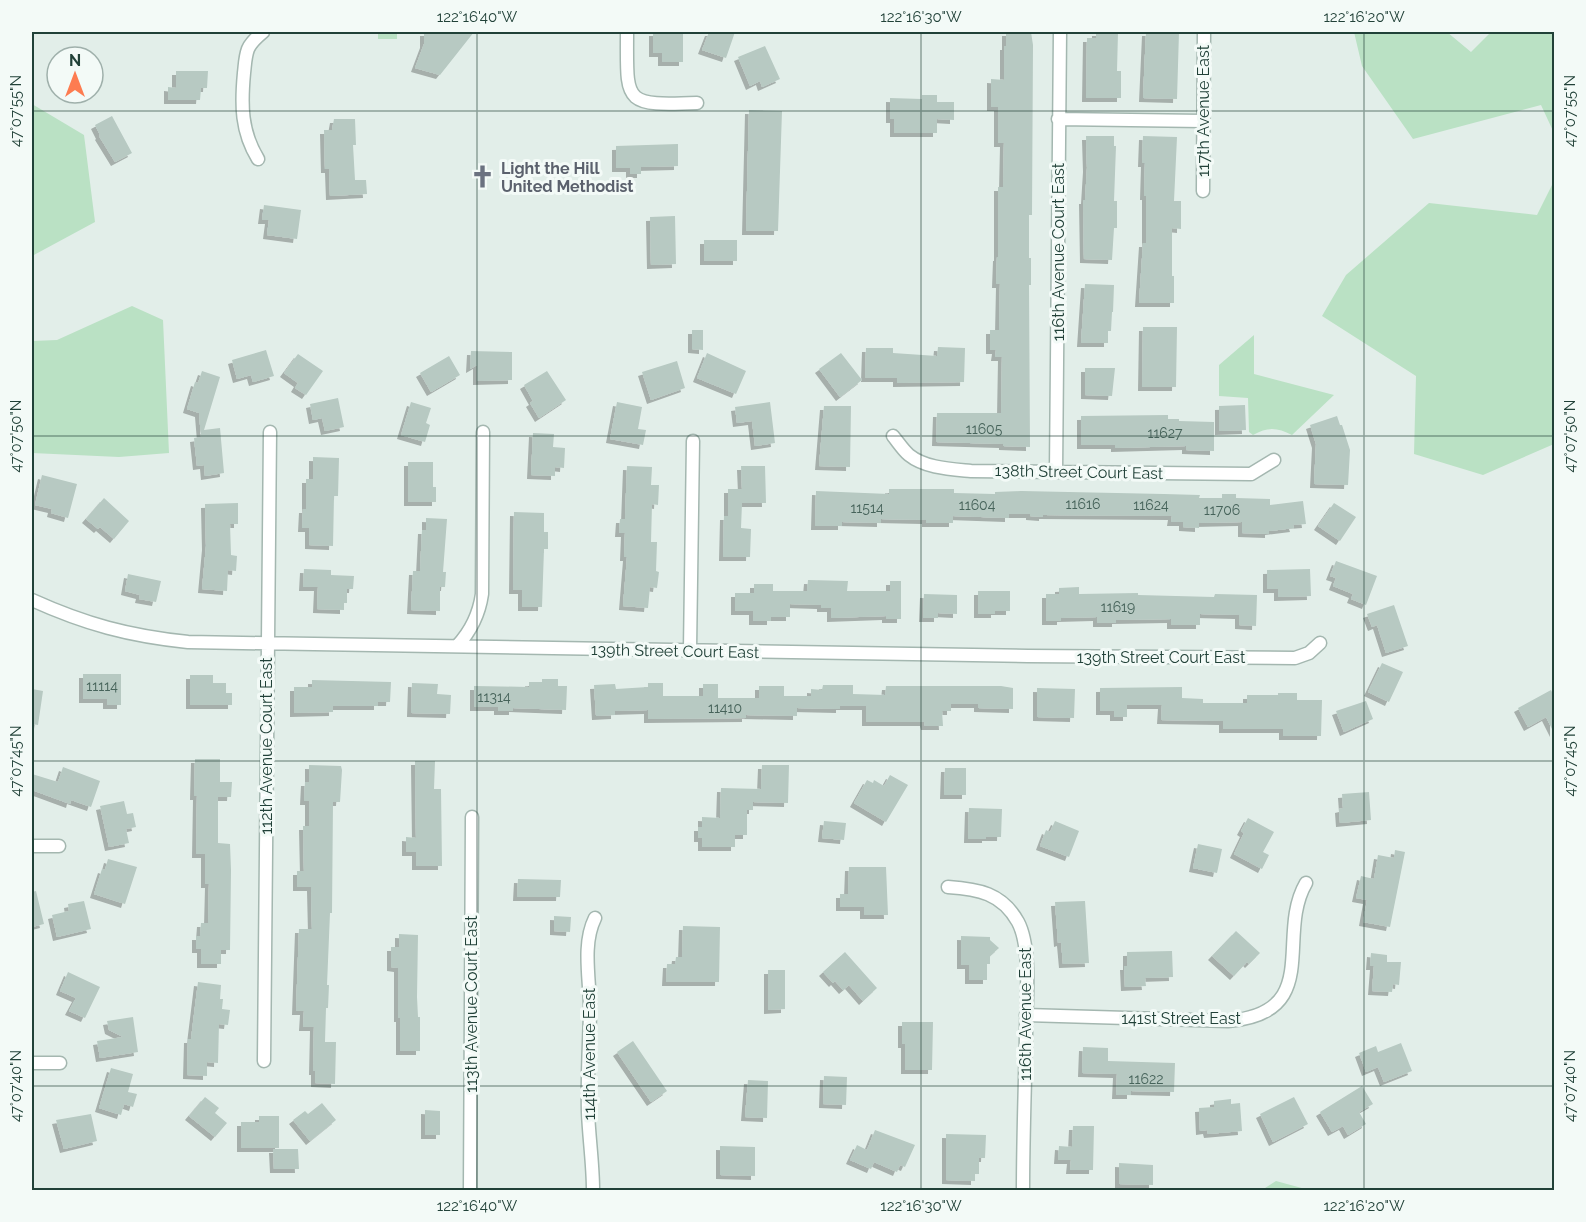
<svg xmlns="http://www.w3.org/2000/svg" width="1586" height="1222" viewBox="0 0 1586 1222" font-family="Raleway,sans-serif">
	<style>
		.green { fill: #bae1c4 }
		.building { fill: #b7c9c2; filter: url(#shadow) }
		.lines { fill: none; stroke-linecap: round; stroke-linejoin: round }
		.street-casing { stroke: #a4b7b0; stroke-width: 15 }
		.street { stroke: #fff; stroke-width: 12 }
		.ticks { fill: none; stroke: #214138; stroke-width: 1.5; stroke-opacity: 0.45 }
		.labels { text-anchor: middle; dominant-baseline: central; stroke-width: 6; stroke-linejoin: round; paint-order: stroke }
		.number-label { font-size: 14px; fill: #46635a }
		.street-label { font-size: 16px; fill: #214138; stroke: #f3faf7 }
		.worship-label { font-size: 16px; font-weight: bold; fill: #5b616d; stroke: #f3faf7; text-anchor: start }
		.neatline { fill: none; stroke: #214138; stroke-width: 2 }
		.ticks-label { font-size: 15px; text-anchor: middle; fill: #214138 }
	</style>
	<defs>
		<filter id="shadow"><feDropShadow dx="-4" dy="4" stdDeviation="0" flood-color="#0004"/></filter>
	</defs>
	<rect width="100%" height="100%" fill="#e2eee9"/>
	<!-- green -->
	<path class="green" d="M378,32h19v7h-19z
		M1354,32h93l24,20 20,-20h63v101l-13,-28 -128,34 -51,-73z
		M32,104l52,31 11,87 -63,34z
		M1554,181v263l-71,31 -69,-21 2,-78 -94,-60 24,-41 83,-72 108,12z
		M132,306l31,14 6,133 -50,4 -87,-4v-112l25,-1z
		M1254,335v39l80,21 -42,40c-15,-8 -25,-8 -39,0l-4,-3 -1,-34 -29,-2v-31z
		M1276,1181l33,9h1h-48z"/>
	<!-- building -->
	<path class="building" d="M424,32h50l-34,43 -25,-7 9,-24z
		M653,32h30v30h-21v-9h-9z
		M709,32h26l-9,26 -24,-8z
		M1006,32h25l2,13 -1,170h-3v43h2v27h-2l1,162 -27,-1v-2l-67,-2 1,-29h64l1,-56h-7l1,-7h-6v-20h9l1,-46h-4l1,-27h1v-70h5l1,-44h-6v-36h-7v-28l13,1v-34h2z
		M1096,32h22l-1,39h4v27h-35l1,-60h9z
		M1146,32h33l-2,67 -34,-1z
		M765,46l15,33 -18,8 -2,-6 -10,5 -12,-29z
		M176,71h32l-1,17h-6l-1,12h-32v-13l8,1z
		M922,95h15v7h17v18l-17,-1v14h-43v-14h-4v-21l32,1z
		M749,110l33,1 -4,120h-32z
		M112,116l20,37 -17,9 -16,-26 1,-1 -5,-10z
		M334,119h21l1,26h-3l2,35h11l1,14 -37,2 -1,-27h-4l-1,-39h8z
		M1086,136h28v10h2l-2,55h3v27h-3l-2,32 -28,-1 -1,-59h2l2,-32z
		M1143,136l34,1 -3,64h7v28l-9,-1v48h2v27h-35l4,-60h3v-47h-2l1,-33h-3z
		M678,144v22l-37,1v7h-11v-6h-14v-22z
		M264,205l37,5 -4,29 -30,-4 2,-15h-7z
		M675,216l1,48 -25,1 -1,-48z
		M704,240h33v21h-33z
		M1085,284l29,1 -1,27h-1l-1,19h-3v12h-27z
		M1143,327h34l-1,60h-34z
		M692,330h11v20l-11,-1z
		M938,347l27,1 -1,34 -67,1v-5h-32l1,-30h27v5l44,3z
		M266,350l8,26 -21,6 -2,-7 -14,4 -5,-19z
		M471,351l41,1v28l-35,1v-16l-7,4z
		M707,353l39,18 -10,23 -39,-16z
		M841,353l21,27 -22,17 -21,-28z
		M298,354l25,17 -17,24 -11,-7 3,-5 -14,-10z
		M449,356l11,19 -29,17 -11,-19z
		M677,361l8,27 -34,12 -9,-28z
		M1085,368h30l-3,28 -27,-1z
		M202,371l18,6 -16,53 16,-2 4,45 -19,3 -1,-11 -7,1 -3,-28 7,-1 -2,-24 -12,-4 8,-27 3,1z
		M547,371l19,29 -27,18 -9,-15 3,-2 -9,-16z
		M338,398l6,29 -19,4 -3,-13 -9,2 -3,-16z
		M411,402l20,6 -5,15 4,2 -5,17 -24,-7z
		M617,402l25,5 -4,22 8,1 -3,15 -33,-6z
		M770,402l5,41 -20,3 -3,-25 -15,2 -2,-16z
		M1245,405l1,25 -27,1v-25z
		M824,406h27l-1,61 -31,-1z
		M1168,415v4h11v2l35,1v29l-28,-1v-4l-71,2v-3h-34v-29z
		M1337,416l3,9h2l8,25 -2,35 -34,-1 2,-40 -6,-19z
		M533,433l21,1 -1,13 12,1 -1,20 -9,-1v9l-24,-1z
		M313,457l26,1 -1,38h-4l-1,50 -24,-1v-17h-7l1,-19h3v-30h7z
		M408,462h25v25h3v15h-28z
		M627,466l25,1 -1,18h8l-1,20 -6,-1 -1,38h6l-1,29 3,1 -2,16 -7,-1 -2,21 -25,-2 4,-49h-3l1,-24h-6l1,-14h5z
		M741,466h24l1,37h-24l-1,25 10,1 -1,28h-27l1,-41h4v-27h14z
		M42,475l35,9 -9,34 -17,-5 1,-4 -17,-4z
		M889,489h65v4l41,1v-2l26,-1 143,3 36,1 -1,3h23v-4h14v4l34,1v6l33,-4 3,23 -13,1 1,3 -25,3v3l-27,-1v-11l-43,1v5l-16,-1v-5h-12l1,-6 -129,-1v2l-13,-1v-2h-21v4l-56,-2v7h-27v-3l-45,-1v4l-39,-1v4h-27l1,-35 73,3z
		M104,498l25,23 -15,18 -14,-12 -2,2 -12,-10z
		M238,503v21h-8l1,31 6,1 -1,15 -8,-1 -1,21 -25,-2 4,-43 -1,-42z
		M1334,503l22,14 -16,24 -22,-15z
		M514,512l30,1v19h4v17h-4l-2,58h-20v-17h-9z
		M426,518l21,1 -4,53h3l-1,15h-5v24l-29,-1 2,-39h7l2,-41h4z
		M1336,561l41,15 -11,29 -15,-6 2,-5 -20,-8 3,-8 -6,-2z
		M304,569l27,1v5l23,1 -1,13h-6v14h-3v7l-27,-1 1,-22h-15z
		M1310,569l1,27 -33,1v-8h-11v-19z
		M128,574l33,7 -5,21 -17,-3 1,-4 -15,-4z
		M808,580l40,1 -1,10h43v-10h11v38h-15v-3l-55,2v-10h-10v-3l-31,-1v13h-19v4h-18v-10h-18v-18h19v-9h19v7h34z
		M1079,587v7l59,-1v2l76,2 1,-3 42,1 -1,31 -17,-1v-10l-39,-1v11h-29v-6l-55,1v3h-19v-6l-36,1v3h-15v-27h13v-6z
		M978,591h32v20h-15v3h-17z
		M924,594l33,1v19l-19,-1v5h-15z
		M1394,605l14,41 -22,7 -9,-28 -5,2 -5,-13z
		M1382,663l21,9 -14,30 -21,-10z
		M83,674h38v31h-14v-6h-24z
		M190,675h23v8h13v10h6v12h-42z
		M542,679h16v7h9l-1,24 -53,-2v3h-15v-4h-24v-21l55,1v-5h13z
		M312,680l79,2 -1,20h-12v4h-45v6l-39,1v-26h18z
		M412,683l26,1 -1,10 14,1 -1,19 -39,-1z
		M648,683h15v13h40v-12h15v14h41v-12h25v10h27v-7l11,1 1,-5h30v9l32,1 1,-9h115l12,2v21l-35,-1v-4h-27v7h-9l1,15h-18l-1,-4h-58v-16h-26v3l-43,-1v8l-51,-1v3l-98,1v-9l-33,1v4l-19,1 -2,-31 21,-1 1,5 32,-2z
		M1182,687v11l21,1v4h44v-8h31v-2h19v7h25l-1,36h-38v-7h-60v-8l-62,-1 1,-15h-35v12h-13v-6h-14v-23z
		M1037,688l38,1 -1,29 -37,-1z
		M32,689l11,2 -5,34 -6,-1z
		M1551,690l3,6v37l-8,-16 -18,10 -10,-19z
		M1366,701l7,18 -29,13 -8,-21z
		M195,759h25v23h12l-1,15h-13v46l12,1 1,26 -1,80h-9v14h-20v-15h-5v-13h4l1,-13h7l1,-39h-4v-30h-9l1,-58h-3z
		M415,761h20l-1,28h7l1,77h-26v-14h-10v-15l10,1z
		M309,765l32,1 1,4 -2,32h-7l-1,111h-2l-3,72h2l-1,23h-2l-1,34h11l-1,42 -20,-1v-12h-2l1,-44h-11l1,-16h-8l3,-82h13l-1,-42h-14v-16h7l-1,-45h6v-25h-5l1,-19h4z
		M762,765h27l-1,38 -35,-1v8h-6v25h-12v12h-33v-9h-4v-11h4v-10l18,1 1,-30 40,1z
		M63,767l37,14 -9,26 -20,-7 -1,4 -38,-14v-16l26,8z
		M945,768h21v27h-22z
		M890,775l18,10 -22,37 -32,-19 13,-23 6,3 1,-3 10,6z
		M1369,792l2,28 -31,3 -1,-14 4,-1 -1,-14z
		M124,801l3,13 6,-1 3,14 -10,2 3,14 -20,4 -9,-41z
		M969,808l33,1 -1,28h-15v2h-18z
		M1248,818l26,14 -11,20 6,3 -7,14 -28,-15 10,-21 -3,-2z
		M824,821l22,2 -2,17 -22,-2z
		M1055,821l24,10 -10,26 -29,-11 6,-16 4,2z
		M1198,844l24,5 -5,24 -24,-5z
		M1395,850l10,2 -15,75 -27,-5 4,-22 -11,-2 5,-22 13,3 4,-24 16,3z
		M108,859l29,8 -12,37 -31,-10 8,-25 3,1z
		M849,867h37l2,48h-24v-8h-24v-13h8z
		M518,879l43,1 -1,17h-43z
		M36,891l8,33 -12,3v-35z
		M84,901l7,28 -34,8 -5,-22 17,-4 -1,-7z
		M1085,901l4,62 -26,1 -2,-22 -3,1 -3,-41z
		M554,916l17,1 -1,15 -16,-1z
		M683,926l37,1 -1,55h-53l1,-18h8l1,-7h6z
		M1236,931l24,22 -11,11 -2,-2 -13,14 -22,-20z
		M399,934l19,1 -1,62 1,20h2v34h-20v-33h-2v-50l-7,-1v-20h8z
		M961,936l29,1v3l9,8 -9,8v8h-3v16h-18v-15h-8z
		M1172,951l1,26 -28,1 1,8 -21,1 -1,-21h3v-14z
		M845,952l32,36 -14,13 -14,-16 -6,5 -8,-9 -2,2 -10,-11z
		M1371,953l16,2v7h14l-2,23 -6,-1 -1,8 -20,-1 2,-25h-4z
		M768,970h17v39l-17,1z
		M68,972l32,15 -15,31 -16,-7 7,-13 -16,-7z
		M198,982l23,3 -1,14h3l-1,10 8,1 -2,15 -9,-1 -1,39 -11,-1v14l-20,-1 1,-36h3z
		M133,1017l5,35 -38,6 -3,-17 26,-4 -14,-7 -2,-9z
		M902,1022h31l-1,48h-27v-26h-3z
		M633,1041l34,50 -16,11 -34,-50z
		M1401,1043l11,28 -28,11 -6,-15 -12,5 -7,-19 17,-7 2,6z
		M1083,1047l25,1v13l67,2 -1,29 -43,-1v4h-15l1,-21 -35,-1z
		M111,1068l22,6 -5,18 9,2 -4,13 -9,-3 -3,11 -22,-7z
		M824,1076l23,1 -1,28 -23,-1z
		M748,1080l20,1 -1,37 -22,-1z
		M1362,1086l11,18 -14,8 7,12 -18,11 -5,-9 -11,6 -12,-20z
		M205,1097l14,11 -4,5 12,10 -12,14 -26,-21z
		M1294,1097l14,27 -35,18 -13,-28z
		M1231,1099v5l9,-1 2,28 -34,3 -1,-4 -7,1 -1,-23 15,-1v-6z
		M322,1103l14,17 -26,21 -17,-21 12,-9 3,3z
		M425,1110l15,1v24h-15z
		M91,1114l6,27 -33,8 -8,-29z
		M259,1116h20v32h-38v-26h18z
		M1073,1126h21l-1,44h-23l1,-10h-13l1,-14 13,1z
		M875,1130l40,15 -10,22 -5,-2 -3,7 -23,-10 -3,7 -21,-9 7,-15 10,5z
		M946,1134l40,1 -1,23h-6v16h-4v7l-29,-1z
		M720,1146l35,1v29l-35,-1z
		M273,1149h25l1,20h-25z
		M1119,1163l34,2v20l-34,-1z"/>
	<g class="lines">
		<defs>
			<path id="street" d="M627,32c0,71 -5,74 70,71
				M1058,119l145,2
				M258,159c-17,-28 -17,-54 -14,-86 1,-8 1,-16 4,-24 3,-7 9,-12 15,-17
				M1203,191l1,-159
				M893,436c5,6 10,14 16,19 16,13 41,14 62,16l280,3 23,-14
				M1056,472l4,-440
				M32,600c53,24 97,36 156,42l840,14 267,2 14,-5 11,-10
				M457,646c14,-15 22,-31 25,-52l1,-162
				M690,650l3,-209
				M32,846h27
				M948,887c30,2 54,6 70,35 14,26 8,82 8,113 -1,52 -3,104 -3,155
				M1026,1015l202,6c96,-8 47,-85 78,-138
				M264,1061l6,-629
				M32,1063h28
				M470,1190l2,-373
				M593,1190c0,-26 -4,-52 -5,-78 -1,-33 1,-65 2,-98 1,-30 -9,-68 5,-96"/>
		</defs>
		<!-- street casing -->
		<use href="#street" class="street-casing"/>
		<!-- street -->
		<use href="#street" class="street"/>
	</g>
	<!-- ticks -->
	<path class="ticks" d="M33,32v1158M477,32v1158M921,32v1158M1364,32v1158M32,111h1522M32,436h1522M32,761h1522M32,1086h1522"/>
	<!-- icons -->
	<defs>
		<symbol id="church-bare" viewBox="-9 -9 18 18"><path d="M-1.2-6h2.4v3.5h3.3v2.4h-3.3V6h-2.4V-.1h-3.3v-2.4h3.3Z" fill="#6b7280" stroke="#f3faf7" stroke-width="2.5" paint-order="stroke"/></symbol>
	</defs>
	<g fill-rule="evenodd">
		<use href="#church-bare" x="466" y="160" width="33" height="33"/>
	</g>
	<g class="labels">
		<!-- number labels -->
		<g class="number-label">
			<text x="984" y="429">11605</text>
			<text x="1165" y="433">11627</text>
			<text x="1083" y="504">11616</text>
			<text x="977" y="505">11604</text>
			<text x="1151" y="505">11624</text>
			<text x="867" y="508">11514</text>
			<text x="1222" y="510">11706</text>
			<text x="1118" y="607">11619</text>
			<text x="102" y="686">11114</text>
			<text x="494" y="697">11314</text>
			<text x="725" y="708">11410</text>
			<text x="1146" y="1079">11622</text>
		</g>
		<!-- street labels -->
		<g class="street-label">
			<text transform="translate(1203 111) rotate(-90)">117th Avenue East</text>
			<text transform="translate(1058 252) rotate(-90)">116th Avenue Court East</text>
			<text transform="translate(1079 472) rotate(1)">138th Street Court East</text>
			<text transform="translate(675 651) rotate(1)">139th Street Court East</text>
			<text x="1161" y="657">139th Street Court East</text>
			<text transform="translate(266 746) rotate(-90)">112th Avenue Court East</text>
			<text transform="translate(471 1004) rotate(-90)">113th Avenue Court East</text>
			<text transform="translate(1025 1014) rotate(-90)">116th Avenue East</text>
			<text x="1181" y="1018">141st Street East</text>
			<text transform="translate(589 1054) rotate(-90)">114th Avenue East</text>
		</g>
		<!-- worship labels -->
		<g class="worship-label">
			<text x="501" y="168">Light the Hill<tspan x="501" dy="18">United Methodist</tspan></text>
		</g>
	</g>
	<!-- border -->
	<rect width="1586" height="1222" fill="none" stroke="#f3faf7" stroke-width="66"/>
	<!-- north arrow -->
	<g transform="translate(75 75)"><circle r="28" fill="#f3faf7" stroke="#9fb0ab" stroke-width="1.5"/>
	<path d="M0-4.5L10 22L0 15L-10 22Z" fill="#fd7c51"/>
	<text y="-9" font-size="16" font-weight="bold" text-anchor="middle" fill="#214138">N</text>
	</g>
	<rect x="33" y="33" width="1520" height="1156" class="neatline"/>
	<g class="ticks-label">
		<text x="477" y="22">122°16'40"W</text>
		<text x="921" y="22">122°16'30"W</text>
		<text x="1364" y="22">122°16'20"W</text>
		<text transform="translate(16 111) rotate(-90)" y="5">47°07'55"N</text>
		<text transform="translate(1570 111) rotate(-90)" y="5">47°07'55"N</text>
		<text transform="translate(16 436) rotate(-90)" y="5">47°07'50"N</text>
		<text transform="translate(1570 436) rotate(-90)" y="5">47°07'50"N</text>
		<text transform="translate(16 761) rotate(-90)" y="5">47°07'45"N</text>
		<text transform="translate(1570 761) rotate(-90)" y="5">47°07'45"N</text>
		<text transform="translate(16 1086) rotate(-90)" y="5">47°07'40"N</text>
		<text transform="translate(1570 1086) rotate(-90)" y="5">47°07'40"N</text>
		<text x="477" y="1211">122°16'40"W</text>
		<text x="921" y="1211">122°16'30"W</text>
		<text x="1364" y="1211">122°16'20"W</text>
	</g>
</svg>
